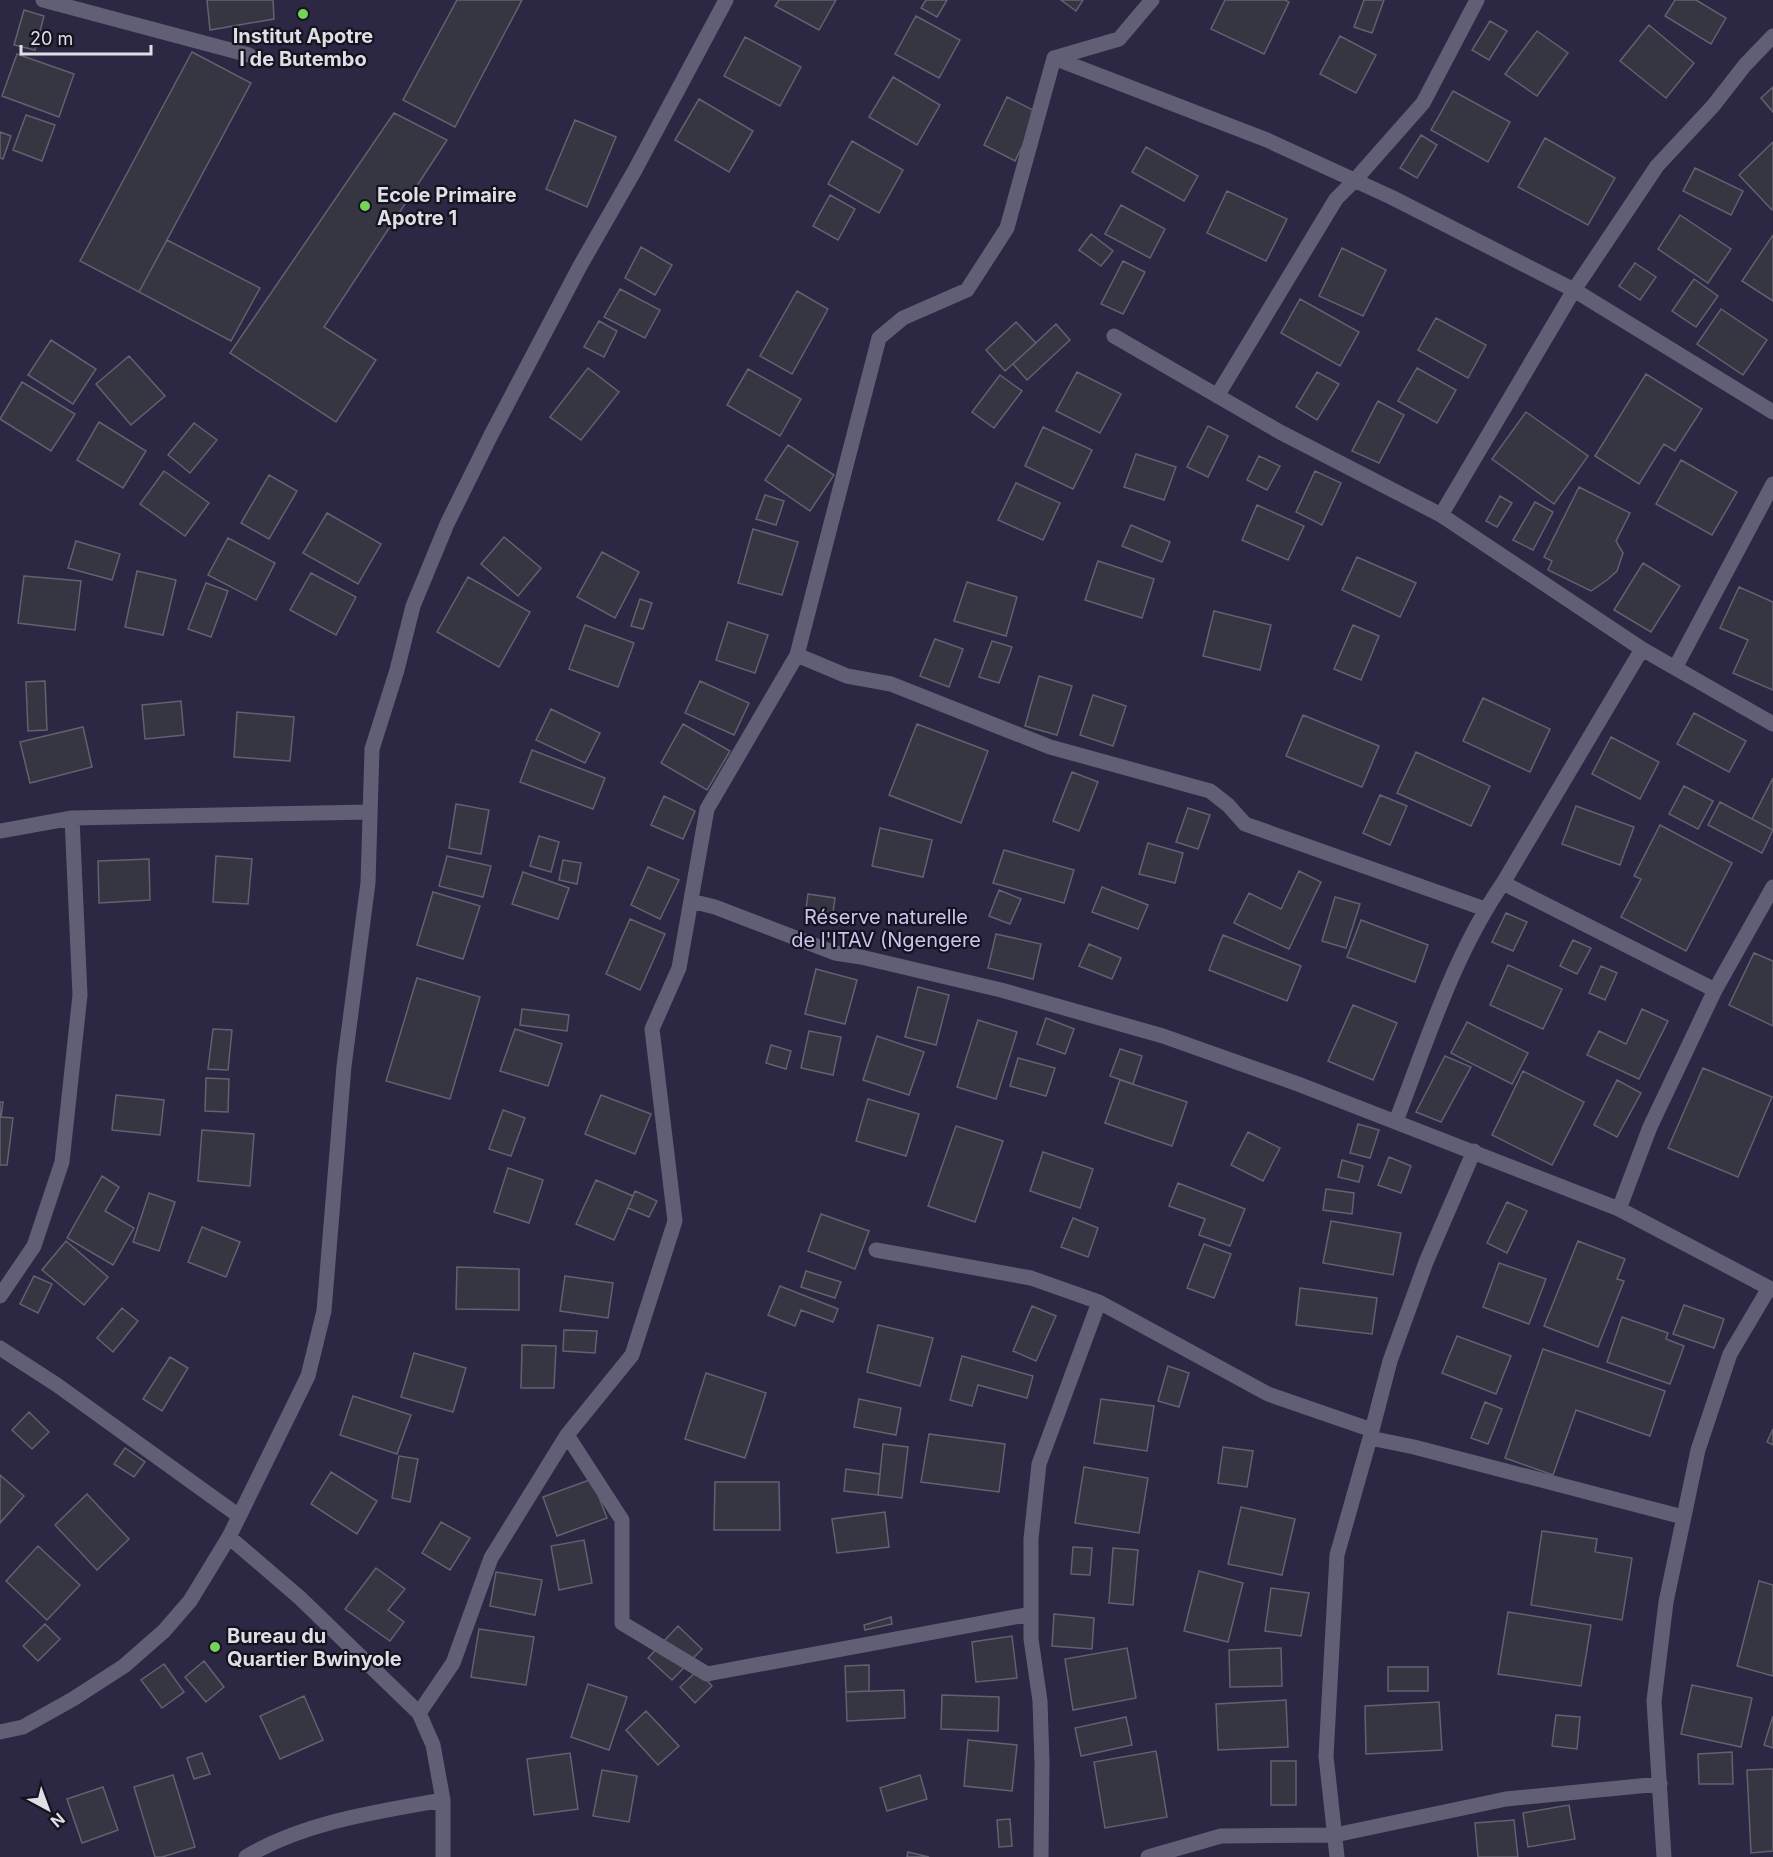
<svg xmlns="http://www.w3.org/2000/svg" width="1773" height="1857" viewBox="0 0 1773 1857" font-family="Inter,sans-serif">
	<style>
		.green { fill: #2c2843 }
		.building { fill: #363542; stroke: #62616f; stroke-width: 1.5 }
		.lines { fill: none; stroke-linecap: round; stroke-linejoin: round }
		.minor { stroke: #615f75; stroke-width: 15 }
		.poi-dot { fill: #77d25a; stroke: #14131e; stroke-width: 2 }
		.labels { text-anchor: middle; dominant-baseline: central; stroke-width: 4.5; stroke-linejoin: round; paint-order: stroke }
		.poi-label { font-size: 20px; font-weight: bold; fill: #dfdfe7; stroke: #14131e; text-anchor: start }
		.park-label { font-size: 20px; fill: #c9c5f3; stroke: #14131e }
	</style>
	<rect width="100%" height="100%" fill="#1d1c28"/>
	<!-- green -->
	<path class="green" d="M0,0h1773v1857h-1773z"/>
	<!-- building -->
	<path class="building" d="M207,0h66l1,19 -64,11z
		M457,0h65l-67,127 -52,-27z
		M779,0h57l-17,30 -44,-24z
		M926,0h21l-10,17 -16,-9z
		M1061,0h22l-7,11z
		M1225,0h60l4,2 -25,52 -53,-25z
		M1364,0h20l-12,33 -18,-6z
		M1675,0h21l30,18 -15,26 -46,-28z
		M24,10l20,6 -9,34 -21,-5z
		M916,16l44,24 -21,38 -44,-24z
		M1490,21l17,10 -18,29 -17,-10z
		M1649,25l45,38 -28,35 -46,-37z
		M1537,31l31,22 -31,43 -32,-22z
		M1340,36l36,19 -20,38 -36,-19z
		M745,37l56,30 -21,39 -56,-30z
		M192,52l59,31 -112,209 -59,-31z
		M17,54l57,20 -15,43 -57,-21z
		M893,77l47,28 -23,40 -48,-28z
		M1773,87v25l-12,-14z
		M1453,91l57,31 -22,40 -57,-32z
		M1007,97l32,16 -24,48 -31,-16z
		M699,99l54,32 -24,41 -54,-32z
		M394,113l53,27 -123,187 52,33 -40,62 -106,-69z
		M26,115l29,10 -13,36 -29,-11z
		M575,120l41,17 -29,70 -41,-18z
		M0,132l11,4 -8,23 -3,-1z
		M1421,135l16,10 -20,33 -17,-10z
		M1545,138l70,40 -27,47 -70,-38z
		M852,141l51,29 -24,43 -51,-29z
		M1773,142v67l-1,1 -33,-35z
		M1146,147l52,29 -14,25 -52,-29z
		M1695,168l48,23 -12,24 -48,-24z
		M1227,191l60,28 -21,42 -59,-28z
		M830,195l25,14 -17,31 -25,-14z
		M1121,205l44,24 -15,29 -45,-24z
		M1680,215l51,34 -23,34 -50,-34z
		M1091,234l22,17 -12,15 -22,-16z
		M1773,235v66l-31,-20z
		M167,240l93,48 -29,53 -92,-49z
		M641,247l31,18 -17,30 -30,-17z
		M1342,248l44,22 -23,46 -44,-20z
		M1123,261l22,11 -22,42 -22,-10z
		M1635,263l21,14 -16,23 -21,-14z
		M1694,279l24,17 -22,31 -24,-16z
		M620,289l40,21 -15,28 -41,-21z
		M797,291l31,18 -36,65 -32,-18z
		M1300,299l59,33 -19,34 -59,-33z
		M1721,309l46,31 -24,35 -46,-31z
		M1436,318l50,27 -18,33 -50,-28z
		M599,321l18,10 -13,26 -20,-10z
		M1016,322l20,21 -31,28 -19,-21z
		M1056,324l14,16 -43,40 -14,-16z
		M51,340l45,29 -23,35 -45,-29z
		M129,356l36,40 -34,29 -35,-41z
		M588,368l31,24 -38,48 -31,-23z
		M1417,368l39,22 -19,33 -39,-22z
		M748,369l53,30 -21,37 -53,-31z
		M1077,372l44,22 -21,39 -44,-22z
		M1317,372l22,12 -22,36 -21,-13z
		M1646,374l56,35 -27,42 -11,-7 -25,40 -44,-28z
		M1000,375l22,16 -28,37 -22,-16z
		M22,382l53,32 -24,37 -51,-32z
		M1378,401l26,14 -25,48 -27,-12z
		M1526,412l62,44 -34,48 -62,-45z
		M99,422l47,29 -23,37 -46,-28z
		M194,423l23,17 -27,33 -22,-18z
		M1208,426l20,10 -20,41 -21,-10z
		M1043,427l49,23 -19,39 -48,-23z
		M788,445l46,30 -24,36 -45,-31z
		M1136,454l40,13 -12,33 -40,-13z
		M1259,456l21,10 -13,24 -20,-10z
		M1681,460l56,32 -25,43 -56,-31z
		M164,471l45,32 -24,33 -45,-32z
		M1315,471l26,12 -19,42 -26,-13z
		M269,475l28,16 -28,48 -28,-16z
		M1016,483l44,20 -17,37 -45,-20z
		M1579,487l51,26 -14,28 7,12 -6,18 -10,9 -16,11 -43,-21 4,-9 -8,-4z
		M765,495l19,6 -8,24 -20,-6z
		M1500,496l12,7 -15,24 -11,-6z
		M1535,502l18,10 -20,38 -20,-10z
		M1257,505l47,21 -16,34 -46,-20z
		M327,513l54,31 -23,40 -55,-31z
		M1131,525l39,17 -8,20 -40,-16z
		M753,529l45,13 -16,53 -44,-12z
		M504,537l37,31 -23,28 -37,-32z
		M228,538l47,25 -19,37 -48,-25z
		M76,541l44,13 -8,26 -44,-12z
		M602,552l37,20 -24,46 -38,-21z
		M1357,557l59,26 -16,34 -58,-27z
		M1098,561l56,18 -12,39 -57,-18z
		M1643,563l37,23 -29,46 -37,-22z
		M137,571l39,9 -13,55 -38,-8z
		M311,573l45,24 -20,38 -46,-25z
		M24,576l57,5 -6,49 -57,-7z
		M468,577l62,35 -31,55 -62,-35z
		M967,582l50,15 -11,39 -52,-15z
		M206,583l22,8 -17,46 -23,-8z
		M1739,587l34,15v88l-40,-17 15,-33 -28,-12z
		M640,599l12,4 -9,26 -12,-3z
		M1214,611l57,14 -11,45 -57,-14z
		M728,622l40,13 -13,38 -39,-13z
		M585,625l49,18 -16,44 -49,-18z
		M1353,625l26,11 -18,44 -27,-11z
		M935,639l28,10 -14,38 -29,-11z
		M992,641l20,6 -13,36 -20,-6z
		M1039,676l33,10 -15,49 -32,-9z
		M45,681l2,49 -19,1 -2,-49z
		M700,681l49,22 -15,32 -49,-22z
		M1093,695l33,11 -13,40 -33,-11z
		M1483,698l67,31 -20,43 -67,-31z
		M181,701l3,34 -39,4 -3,-34z
		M551,709l49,24 -15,30 -49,-23z
		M237,712l57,5 -4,44 -56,-4z
		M1694,713l52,28 -17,31 -52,-28z
		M1303,715l76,31 -17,41 -76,-31z
		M683,724l47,27 -23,39 -46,-27z
		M917,724l71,27 -27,72 -72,-28z
		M83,727l9,40 -62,16 -10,-41z
		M1611,737l48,25 -19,37 -48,-25z
		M532,750l73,28 -12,31 -73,-27z
		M1416,752l74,34 -19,40 -74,-33z
		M1072,772l26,10 -19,49 -26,-10z
		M1773,778v52l-21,-11z
		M1684,786l29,15 -15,28 -29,-15z
		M1380,795l27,11 -17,39 -27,-12z
		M664,796l31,15 -12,28 -32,-14z
		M1720,802l53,28 -11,23 -54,-28z
		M456,804l33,6 -8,44 -32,-6z
		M1576,806l58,21 -14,38 -58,-21z
		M1188,808l22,7 -12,34 -22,-7z
		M1660,825l72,38 -46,88 -65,-34 20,-38 -7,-3z
		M880,828l52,12 -9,37 -51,-11z
		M539,836l20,6 -8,30 -21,-6z
		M1148,843l35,10 -8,30 -36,-9z
		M1004,850l70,20 -10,33 -71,-20z
		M216,856l36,3 -4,45 -35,-2z
		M447,856l44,10 -8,31 -44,-11z
		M149,859l1,41 -51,3 -1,-42z
		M563,860l18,3 -4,21 -18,-4z
		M648,867l31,13 -19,39 -29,-14z
		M1299,871l22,11 -32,67 -55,-26 15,-30 32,16z
		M523,872l46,16 -11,31 -46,-15z
		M1102,887l46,18 -10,24 -46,-17z
		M999,890l22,9 -11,25 -21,-8z
		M433,892l47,14 -17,53 -46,-14z
		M808,894l27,4 -3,22 -27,-3z
		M1335,897l25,7 -14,44 -24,-7z
		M1506,913l21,9 -14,29 -21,-9z
		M630,919l35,15 -25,56 -34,-16z
		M1361,920l67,25 -13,37 -68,-25z
		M996,934l45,10 -8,35 -45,-11z
		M1223,935l78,31 -14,35 -78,-31z
		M1573,940l18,8 -14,26 -17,-8z
		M1089,944l32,14 -9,21 -33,-13z
		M1754,953l19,8v65l-44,-21z
		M1508,965l54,24 -19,40 -53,-24z
		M1601,966l16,7 -12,27 -16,-7z
		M816,969l41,11 -12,44 -40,-10z
		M417,978l63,19 -30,102 -64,-18z
		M918,987l31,8 -13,50 -31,-8z
		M1353,1005l44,18 -24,57 -45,-19z
		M522,1009l47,6 -2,16 -47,-6z
		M1642,1009l26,12 -29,58 -52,-24 12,-24 27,13z
		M1046,1018l28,11 -9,25 -28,-10z
		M978,1020l39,12 -21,67 -39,-12z
		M1467,1022l61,31 -16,31 -61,-31z
		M213,1029l19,1 -4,40 -20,-1z
		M515,1029l47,15 -14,42 -48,-15z
		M809,1031l32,6 -8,38 -32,-7z
		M877,1036l47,16 -15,43 -46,-15z
		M771,1045l20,6 -5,18 -20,-6z
		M1120,1049l22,7 -9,28 -23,-8z
		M1445,1056l26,11 -30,55 -25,-10z
		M1018,1058l37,10 -9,28 -36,-10z
		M1703,1068l69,29 -34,80 -70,-29z
		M1523,1071l61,31 -32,63 -60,-30z
		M206,1078l23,1 -1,33 -23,-1z
		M1120,1080l67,22 -15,44 -67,-23z
		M1617,1080l24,13 -24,44 -23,-12z
		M116,1095l48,5 -4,35 -48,-5z
		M601,1095l50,19 -16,40 -50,-20z
		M868,1099l51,15 -13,42 -50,-15z
		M0,1102h3l-2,15 12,1 -6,47h-7z
		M503,1110l22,8 -14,38 -22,-7z
		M1358,1124l21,6 -9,28 -20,-5z
		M956,1126l47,15 -28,81 -47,-16z
		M202,1130l52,4 -4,52 -52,-5z
		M1248,1132l32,16 -17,33 -32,-16z
		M1043,1152l50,17 -13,39 -50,-17z
		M1389,1157l22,9 -10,27 -23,-8z
		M1342,1160l21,6 -4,16 -21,-5z
		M508,1168l35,12 -14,43 -35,-11z
		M102,1176l17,11 -14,24 29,17 -21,37 -46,-27z
		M596,1180l37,16 -19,44 -38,-16z
		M1178,1183l67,26 -15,37 -31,-11 6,-16 -36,-13z
		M1326,1189l28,4 -2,21 -29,-4z
		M635,1191l22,10 -8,16 -21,-9z
		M149,1193l26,9 -16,49 -26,-9z
		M1507,1202l20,9 -20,42 -20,-10z
		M821,1214l48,17 -14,38 -47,-18z
		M1073,1218l25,10 -10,29 -27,-10z
		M1331,1221l70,12 -8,42 -70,-12z
		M202,1227l38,15 -14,35 -38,-15z
		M66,1241l42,36 -24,28 -42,-35z
		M1578,1241l47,18 -8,20 7,2 -26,66 -54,-21z
		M1204,1244l27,10 -17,44 -27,-10z
		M1499,1263l47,16 -17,45 -46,-17z
		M457,1267l62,2v41l-63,-1z
		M806,1271l35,11 -6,16 -34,-11z
		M34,1276l18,8 -14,29 -18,-9z
		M565,1276l48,7 -5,35 -48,-7z
		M780,1286l58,23 -5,13 -32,-12 -6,16 -27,-11z
		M1300,1288l77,10 -5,36 -76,-9z
		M1684,1305l40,14 -10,29 -41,-14z
		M1032,1306l24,10 -20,45 -23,-10z
		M122,1308l16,13 -25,31 -16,-14z
		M1622,1317l46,16 -2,6 18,7 -14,38 -63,-22z
		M878,1325l55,13 -13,48 -53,-14z
		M564,1330l33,1 -2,22 -32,-2z
		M1457,1336l54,20 -15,38 -54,-21z
		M522,1345l34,1 -2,42h-33z
		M1543,1349l122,42 -15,45 -74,-26 -23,65 -48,-17z
		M414,1353l52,15 -13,44 -52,-15z
		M962,1356l71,20 -6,22 -49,-13 -6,21 -22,-6z
		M170,1357l18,11 -26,43 -19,-12z
		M1168,1366l21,7 -10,34 -21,-6z
		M706,1373l60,20 -21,65 -60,-19z
		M353,1396l58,19 -14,39 -57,-19z
		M859,1399l42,9 -5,27 -42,-8z
		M1101,1399l53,7 -7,45 -53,-8z
		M1485,1402l17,7 -14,35 -17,-6z
		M29,1412l20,20 -17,17 -20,-19z
		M1773,1429v16l-6,-3z
		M929,1434l76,10 -6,48 -78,-10z
		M883,1444l25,3 -6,51 -24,-3z
		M1223,1447l30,4 -6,36 -29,-4z
		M125,1448l20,14 -11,15 -20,-13z
		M399,1456l19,3 -8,43 -18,-4z
		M1084,1467l64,11 -9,55 -64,-10z
		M846,1469l34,5 -2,21 -34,-4z
		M331,1472l46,29 -20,33 -46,-30z
		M0,1475l24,21 -24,27z
		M592,1479l15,39 -50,18 -14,-39z
		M715,1482h64l1,48h-66z
		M87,1494l42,45 -32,31 -42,-45z
		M1241,1507l54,12 -13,56 -54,-11z
		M885,1512l4,35 -52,6 -5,-34z
		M441,1522l29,16 -20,32 -28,-17z
		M1542,1531l55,8 -2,13 37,6 -10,62 -91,-15z
		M584,1540l8,43 -33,7 -8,-44z
		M38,1546l42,39 -33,35 -41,-39z
		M1073,1547l19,1 -2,27 -19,-1z
		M1113,1548l25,2 -5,55 -24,-2z
		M376,1568l29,21 -17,21 16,12 -14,19 -45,-32z
		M1199,1571l44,12 -15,59 -44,-11z
		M496,1572l46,8 -7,35 -45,-9z
		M1759,1581l14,4v91l-36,-10z
		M1271,1588l38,5 -8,43 -36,-5z
		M1508,1612l83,13 -10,61 -83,-12z
		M1054,1614l40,4 -2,31 -40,-3z
		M891,1617l1,7 -27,6 -1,-5z
		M45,1624l15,15 -22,22 -15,-15z
		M678,1626l24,23 -30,31 -24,-22z
		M479,1629l55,8 -8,48 -55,-8z
		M1012,1636l5,42 -41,4 -4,-40z
		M1127,1648l9,50 -63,12 -8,-51z
		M1281,1648l1,38 -52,1 -1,-37z
		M204,1661l20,26 -18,15 -21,-25z
		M164,1664l20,28 -22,16 -21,-28z
		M869,1665v26l-23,1 -1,-26z
		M1388,1667h40v24h-40z
		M698,1670l14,16 -17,17 -15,-16z
		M588,1684l39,13 -18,53 -38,-13z
		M1692,1685l60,13 -11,49 -60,-13z
		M904,1690l1,28 -58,3 -1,-29z
		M942,1695l57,2 -1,34 -57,-2z
		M304,1696l19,44 -43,19 -20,-43z
		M1286,1700l2,47 -70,3 -2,-46z
		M1439,1702l3,48 -76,4 -1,-48z
		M646,1711l33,35 -21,19 -32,-35z
		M1556,1715l24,2 -3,32 -25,-3z
		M1773,1716v32l-9,-3z
		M1126,1717l6,28 -51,11 -6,-28z
		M968,1740l49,5 -5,46 -48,-5z
		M1156,1751l11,66 -62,11 -11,-66z
		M1732,1752l1,32h-34l-1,-30z
		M202,1753l8,21 -16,5 -7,-21z
		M570,1753l8,56 -44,6 -7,-56z
		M1271,1761h25v44h-25z
		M1773,1769v82l-22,2 -4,-83z
		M602,1770l35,6 -8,46 -36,-6z
		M173,1775l22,72 -33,10h-7l-21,-70z
		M920,1775l7,24 -40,12 -7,-23z
		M103,1787l15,43 -36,13 -15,-44z
		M1569,1805l6,34 -47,8 -5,-34z
		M1010,1819l2,27 -13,1 -2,-27z
		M1514,1820l4,37h-40l-3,-34z
		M908,1852l21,5h-22z"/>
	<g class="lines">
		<!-- minor -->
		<path class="minor" d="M43,0l206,55
			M1054,58l213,82 124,57 183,93 199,122
			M1114,336l166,96 161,83 201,134 131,75
			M1217,396l119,-197 19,-19 68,-77 54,-103
			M1441,515l133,-225 83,-124 56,-60 32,-41 28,-29
			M797,655l50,21 44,8 159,63 160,44 18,14 17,19 240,85
			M1675,668l98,-184
			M0,831l72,-13 298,-6
			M1503,883l212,107
			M691,901l24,6 120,46 26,4 140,33 162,46 135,48 321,125 154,81
			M1396,1121c31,-80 58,-167 107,-238l139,-234
			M1619,1209l31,-82 65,-137 58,-103
			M876,1250l155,28 68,24 169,92 104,36
			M0,1296l34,-50 28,-84 18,-167 -8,-177
			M0,1348l57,37 182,131
			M567,1435l55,85v103l85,51 324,-60
			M1370,1438l44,9 269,70
			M229,1537l71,61 119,115 14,32 10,55v57
			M419,1713l34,-50 38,-105 76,-123 65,-80 43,-134 -23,-192 27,-61 28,-159 90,-154 82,-317 24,-20 64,-28 40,-62 47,-170 65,-19 33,-39
			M0,1732l23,-5 50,-28 51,-33 40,-35 26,-30 39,-64 79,-161 16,-65 20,-245 24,-183 4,-134 25,-79 16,-64 34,-82 44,-89 89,-169 55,-96 91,-170
			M246,1857c58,-35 131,-45 197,-57
			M1041,1857l1,-94 -2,-62 -9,-62v-100l8,-75 60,-162
			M1148,1857l73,-21 114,-1 171,-36 154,-15
			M1337,1857l-11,-101 11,-201 33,-117 20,-77 36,-99 48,-111
			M1664,1857l-10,-156 12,-99 32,-152 32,-96 39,-66"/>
	</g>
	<!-- markers -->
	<g class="poi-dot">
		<circle cx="303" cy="14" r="6"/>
		<circle cx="365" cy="206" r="6"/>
		<circle cx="215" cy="1647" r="6"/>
	</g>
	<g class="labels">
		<!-- poi labels -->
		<g class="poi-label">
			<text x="303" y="36" text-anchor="middle">Institut Apotre<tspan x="303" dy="23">I de Butembo</tspan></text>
			<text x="377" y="195">Ecole Primaire<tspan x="377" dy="23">Apotre 1</tspan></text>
			<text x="227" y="1636">Bureau du<tspan x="227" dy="23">Quartier Bwinyole</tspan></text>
		</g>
		<!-- park labels -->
		<g class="park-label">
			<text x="886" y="917">Réserve naturelle<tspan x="886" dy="23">de l'ITAV (Ngengere</tspan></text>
		</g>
	</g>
	<!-- north arrow -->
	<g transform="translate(48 1809) rotate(139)" stroke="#14131e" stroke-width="4.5" paint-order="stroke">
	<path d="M0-4.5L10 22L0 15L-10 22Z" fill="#dfdfe7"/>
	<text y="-9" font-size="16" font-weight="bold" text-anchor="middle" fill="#dfdfe7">N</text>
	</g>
	<!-- scale -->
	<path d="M21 45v9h130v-9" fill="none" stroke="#dfdfe7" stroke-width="3"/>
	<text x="30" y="45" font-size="18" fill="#dfdfe7" stroke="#14131e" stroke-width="4.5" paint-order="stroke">20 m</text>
</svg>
